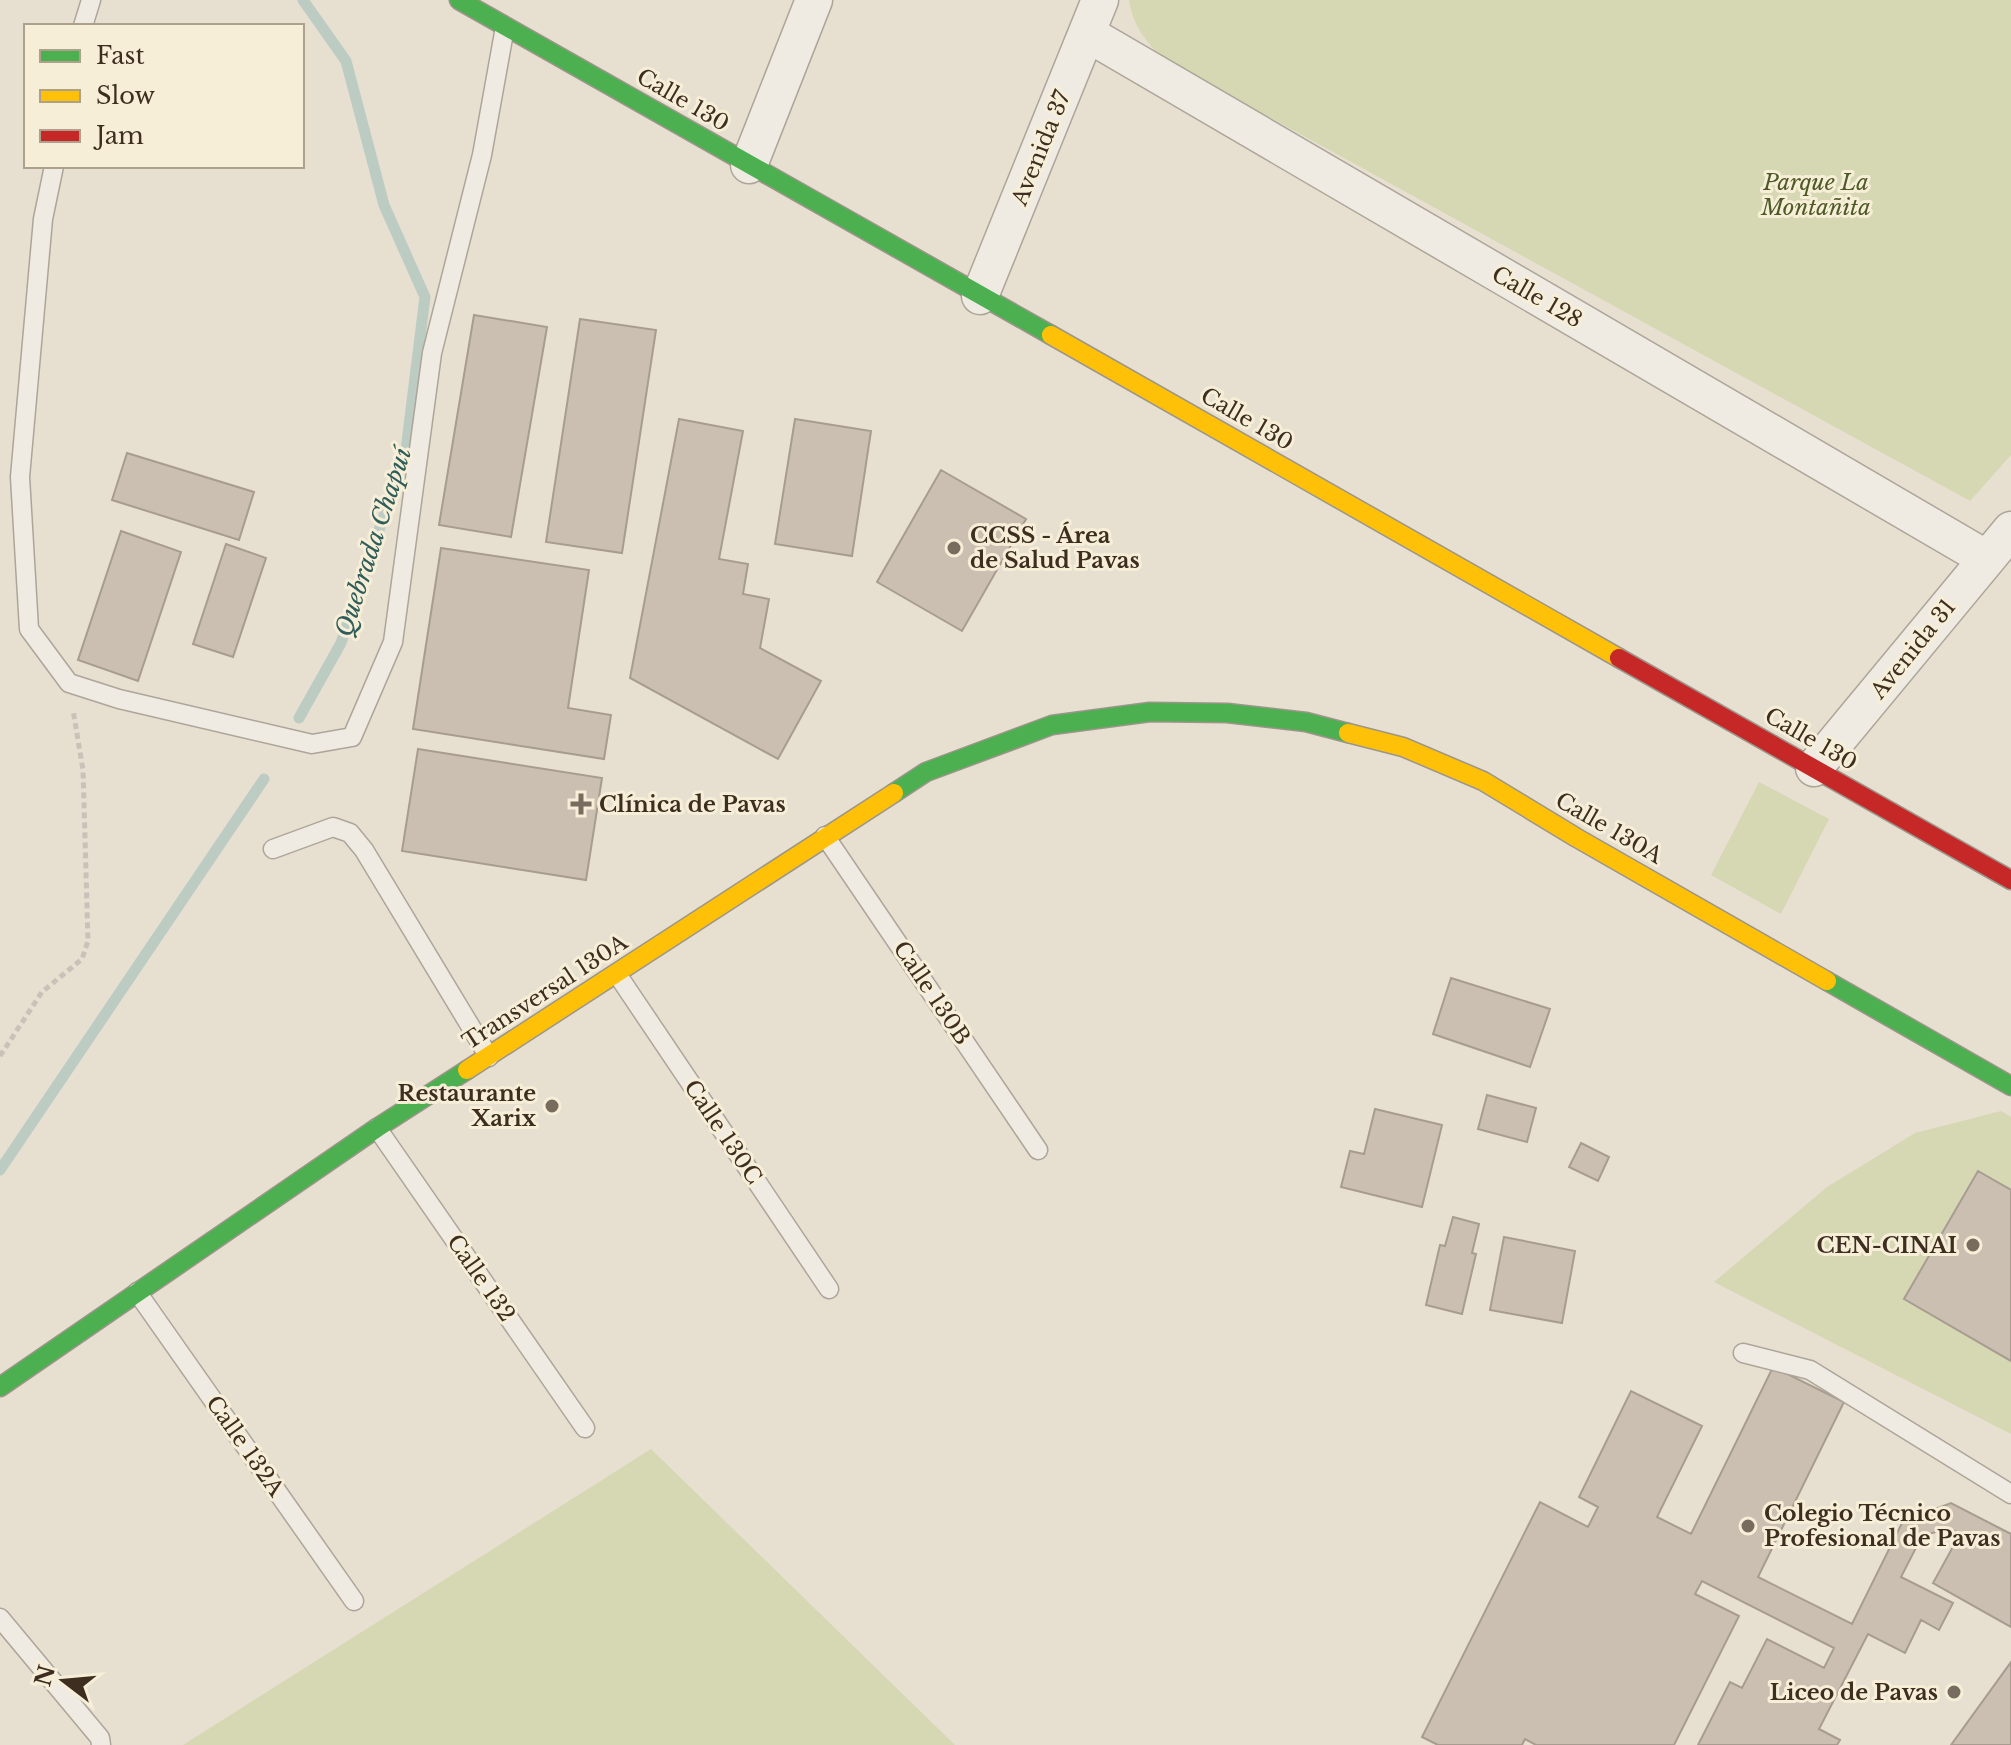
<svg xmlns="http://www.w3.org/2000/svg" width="2011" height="1745" viewBox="0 0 2011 1745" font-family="'Libre Baskerville',serif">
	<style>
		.green { fill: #d6d7b3 }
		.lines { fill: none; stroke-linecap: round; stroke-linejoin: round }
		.stream { stroke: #bcccc2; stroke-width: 11 }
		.building { fill: #cbbfb2; stroke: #a89c90; stroke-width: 2 }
		.lane-casing { stroke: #ada599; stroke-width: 21 }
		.street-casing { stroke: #ada599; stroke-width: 39 }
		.fast-casing { stroke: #9c958a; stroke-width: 21 }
		.slow-casing { stroke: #9c958a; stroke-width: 21 }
		.jam-casing { stroke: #9c958a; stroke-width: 21 }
		.path { stroke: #c8c2b9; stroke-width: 5; stroke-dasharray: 6 4; stroke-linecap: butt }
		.lane { stroke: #efebe3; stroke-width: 18 }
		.street { stroke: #efebe3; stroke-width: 36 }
		.fast { stroke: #4caf50; stroke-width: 18 }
		.slow { stroke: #ffc107; stroke-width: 18 }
		.jam { stroke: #c62828; stroke-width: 18 }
		.poi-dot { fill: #786c5e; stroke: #f7eed8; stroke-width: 3 }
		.labels { text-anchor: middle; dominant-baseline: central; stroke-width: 6; stroke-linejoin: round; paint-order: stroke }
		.street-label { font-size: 22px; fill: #3d2e20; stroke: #f7eed8 }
		.park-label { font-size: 22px; font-style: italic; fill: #4d5a26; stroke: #f7eed8 }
		.poi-label { font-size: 22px; font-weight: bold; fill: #3d2e20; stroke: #f7eed8; text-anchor: start }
		.water-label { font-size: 24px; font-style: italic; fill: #2f5d5a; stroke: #f7eed8 }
	</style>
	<rect width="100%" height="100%" fill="#e7e0d1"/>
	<!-- green -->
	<path class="green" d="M1129,0h882v455l-41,46 -807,-442c-18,-19 -30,-33 -34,-59z
		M1759,782l70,37 -48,95 -70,-39z
		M2001,1111l10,6v73l-33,-19 -74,128 107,62v73l-297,-152 113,-95 88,-54z
		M651,1449l304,296h-772z"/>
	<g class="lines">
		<!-- stream -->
		<path class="stream" d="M299,718l42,-75 65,-193 19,-153 -41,-92 -38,-144 -43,-61
			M0,1170l264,-391"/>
	</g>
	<!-- building -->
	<path class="building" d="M474,315l73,12 -36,210 -72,-12z
		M580,319l76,11 -34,223 -76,-11z
		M679,419l64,12 -24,128 29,5 -5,30 26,5 -9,49 61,33 -43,78 -148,-81z
		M795,419l76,12 -19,125 -77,-12z
		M127,453l127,39 -15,48 -127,-40z
		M941,470l85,49 -64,112 -85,-49z
		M121,531l60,21 -43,129 -60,-21z
		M226,544l40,14 -33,99 -40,-13z
		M441,548l148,22 -21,138 43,7 -7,44 -191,-30z
		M418,749l184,29 -16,102 -184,-29z
		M1451,978l99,31 -20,58 -97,-33z
		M1487,1095l49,13 -9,34 -49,-13z
		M1375,1109l67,16 -20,82 -81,-20 9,-36 14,3z
		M1581,1143l28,14 -11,24 -29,-14z
		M1978,1171l33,19v171l-107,-62z
		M1453,1217l26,7 -7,29 4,1 -14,60 -36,-9 14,-60 5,1z
		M1504,1237l71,14 -13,72 -72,-13z
		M1773,1367l71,35 -86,175 94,47 51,-103 48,-18 60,31v93l-78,-44 27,-49 -11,-6 -27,8 -21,41 52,26 -14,27 -18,-10 -16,33 -37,-19 -49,95 21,11 -3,5h-139l32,-63 12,6 25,-49 57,29 10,-20 -132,-67 -7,13 44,22 -65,129h-138l-11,-6 -3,6h-84l-16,-8 118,-235 48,25 10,-20 -19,-10 52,-106 71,35 -45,91 34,17z
		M2011,1662v83h-60z"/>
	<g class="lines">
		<defs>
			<path id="lane" d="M83,26l8,-26
				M54,166l-11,53 -23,258 9,152 40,54 50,16 193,45 40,-7 41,-95 39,-289 50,-198 23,-128
				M825,836l213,314
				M273,849l60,-22 17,6 14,17 125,207
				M617,974l212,315
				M377,1128l208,300
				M137,1292l217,309
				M1743,1353l67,17 201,124
				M0,1618l100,120 1,7"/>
			<path id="street" d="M1088,34l899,525
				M749,165l65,-165
				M980,296l120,-296
				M1814,768l197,-238"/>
			<path id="fast" d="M459,0l592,335
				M894,793l32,-21 126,-47 98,-13 77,1 79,9 42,11
				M1827,981l184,105
				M0,1387l377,-259 90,-58"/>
			<path id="slow" d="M1051,335l568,323
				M1348,733l55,14 80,34 94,57 250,143
				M467,1070l427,-277"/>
			<path id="jam" d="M1619,658l392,222"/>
		</defs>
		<!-- lane casing -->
		<use href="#lane" class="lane-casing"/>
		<!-- street casing -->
		<use href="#street" class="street-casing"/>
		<!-- fast casing -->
		<use href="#fast" class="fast-casing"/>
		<!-- slow casing -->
		<use href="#slow" class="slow-casing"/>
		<!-- jam casing -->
		<use href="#jam" class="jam-casing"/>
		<!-- path -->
		<path class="path" d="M0,1056l42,-64 40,-33 6,-18 -5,-171 -10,-60"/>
		<!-- lane -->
		<use href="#lane" class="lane"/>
		<!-- street -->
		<use href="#street" class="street"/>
		<!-- fast -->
		<use href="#fast" class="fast"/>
		<!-- slow -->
		<use href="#slow" class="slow"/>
		<!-- jam -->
		<use href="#jam" class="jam"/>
	</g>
	<!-- markers -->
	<g class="poi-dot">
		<circle cx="954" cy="548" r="8"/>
		<path d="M577 792h8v8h8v8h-8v8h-8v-8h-8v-8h8z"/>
		<circle cx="552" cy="1106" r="8"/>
		<circle cx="1973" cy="1245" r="8"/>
		<circle cx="1748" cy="1526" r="8"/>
		<circle cx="1954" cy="1692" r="8"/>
	</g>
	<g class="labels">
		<!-- street labels -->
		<g class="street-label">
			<text transform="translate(683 100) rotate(30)">Calle 130</text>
			<text transform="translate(1041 148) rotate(-68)">Avenida 37</text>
			<text transform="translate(1537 297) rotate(30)">Calle 128</text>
			<text transform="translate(1247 419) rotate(30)">Calle 130</text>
			<text transform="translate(1913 649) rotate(-51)">Avenida 31</text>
			<text transform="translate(1811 739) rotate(30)">Calle 130</text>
			<text transform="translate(1609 828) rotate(30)">Calle 130A</text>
			<text transform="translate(545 992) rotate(-33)">Transversal 130A</text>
			<text transform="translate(932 993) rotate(56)">Calle 130B</text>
			<text transform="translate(723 1132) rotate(56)">Calle 130C</text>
			<text transform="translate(481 1278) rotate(55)">Calle 132</text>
			<text transform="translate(245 1446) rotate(55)">Calle 132A</text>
		</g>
		<!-- park labels -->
		<g class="park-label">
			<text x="1816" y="182">Parque La<tspan x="1816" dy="25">Montañita</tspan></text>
		</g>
		<!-- poi labels -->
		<g class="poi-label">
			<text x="970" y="535">CCSS - Área<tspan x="970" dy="25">de Salud Pavas</tspan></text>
			<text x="599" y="804">Clínica de Pavas</text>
			<text x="536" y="1093" text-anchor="end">Restaurante<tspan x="536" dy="25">Xarix</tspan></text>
			<text x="1957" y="1245" text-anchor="end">CEN-CINAI</text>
			<text x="1764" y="1513">Colegio Técnico<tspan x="1764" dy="25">Profesional de Pavas</tspan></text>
			<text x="1938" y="1692" text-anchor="end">Liceo de Pavas</text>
		</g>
		<!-- water labels -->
		<g class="water-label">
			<text transform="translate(373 542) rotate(-72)">Quebrada Chapuí</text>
		</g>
	</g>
	<!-- legend -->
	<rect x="24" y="24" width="280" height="144" fill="#f7eed8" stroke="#ada18e" stroke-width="2"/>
	<rect x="40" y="50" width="40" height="12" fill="#4caf50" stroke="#ada18e" stroke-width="2"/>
	<text x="96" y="64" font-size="24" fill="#3d2e20">Fast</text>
	<rect x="40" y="90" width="40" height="12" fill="#ffc107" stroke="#ada18e" stroke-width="2"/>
	<text x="96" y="104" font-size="24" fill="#3d2e20">Slow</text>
	<rect x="40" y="130" width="40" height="12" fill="#c62828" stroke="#ada18e" stroke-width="2"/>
	<text x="96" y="144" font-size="24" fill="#3d2e20">Jam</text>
	<!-- north arrow -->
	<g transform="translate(64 1681) rotate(286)" stroke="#f7eed8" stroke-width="6" paint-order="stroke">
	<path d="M0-6L14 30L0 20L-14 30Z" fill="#3d2e20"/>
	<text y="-12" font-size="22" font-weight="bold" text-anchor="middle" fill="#3d2e20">N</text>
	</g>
</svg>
